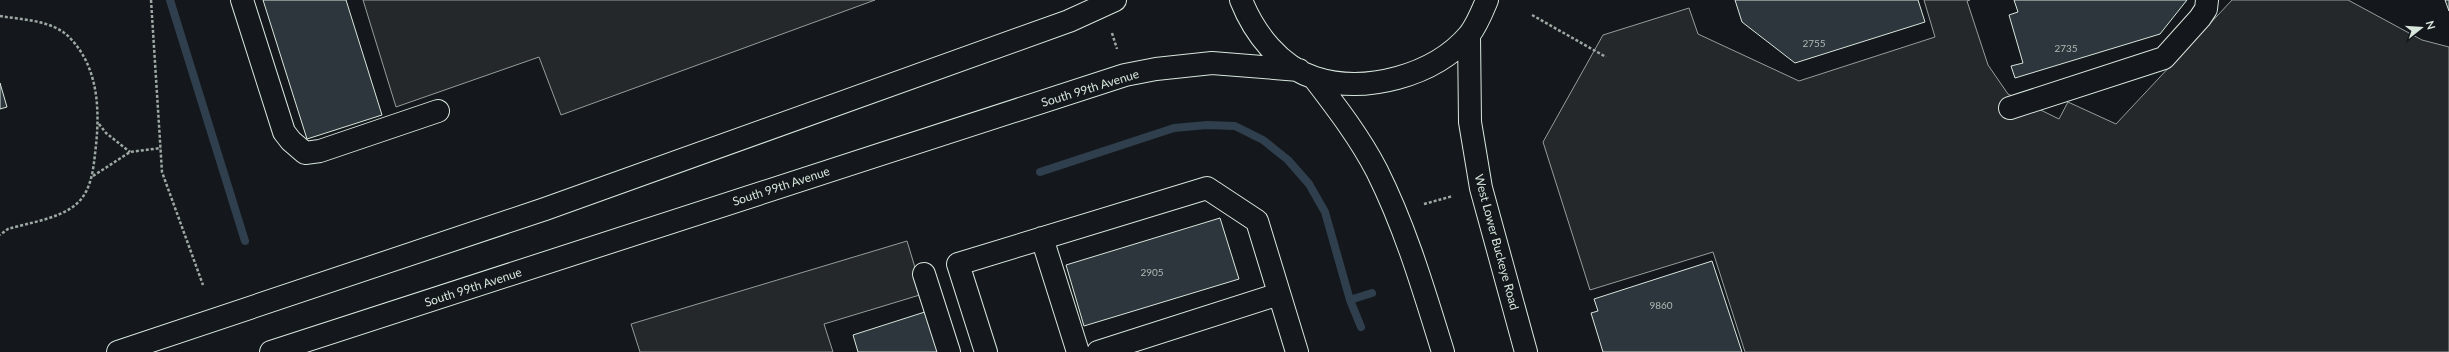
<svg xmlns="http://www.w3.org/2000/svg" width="2449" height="352" viewBox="0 0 2449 352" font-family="Lato,sans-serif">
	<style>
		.parking { fill: #24282b; stroke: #939e99 }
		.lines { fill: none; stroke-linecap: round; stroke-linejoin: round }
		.stream { stroke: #2f3f4d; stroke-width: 8 }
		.building { fill: #2c363c; stroke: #d8e6dc }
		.minor-casing { stroke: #d8e6dc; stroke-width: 24 }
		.major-casing { stroke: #d8e6dc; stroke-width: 24 }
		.path { stroke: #9da8a2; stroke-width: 2.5; stroke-dasharray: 3 2; stroke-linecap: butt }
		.minor { stroke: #14181c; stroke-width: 22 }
		.major { stroke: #14181c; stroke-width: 22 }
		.labels { text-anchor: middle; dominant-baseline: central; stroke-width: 3; stroke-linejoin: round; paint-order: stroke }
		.number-label { font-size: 10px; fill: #adbab4 }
		.street-label { font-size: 12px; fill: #d8e6dc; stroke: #14181c }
	</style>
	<rect width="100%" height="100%" fill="#14181c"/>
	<!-- parking -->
	<path class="parking" d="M363,0h512l-314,115 -22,-58 -143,50z
		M1924,0h46l-3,1 21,64 20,29 51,25 9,-17 48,22 116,-124h116l74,40 27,7v305h-704l-32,-100 -123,38 -47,-148 60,-107 86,-27 9,26 101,47 136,-44z
		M907,241l16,53 -99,30 9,28h-193l-9,-28z"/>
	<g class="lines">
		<!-- stream -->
		<path class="stream" d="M170,0l75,241
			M1040,172l134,-44 33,-3 28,1 28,14 25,20 21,24 16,28 25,88 11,27
			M1350,300l22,-7"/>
	</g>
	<!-- building -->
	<path class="building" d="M263,0h83l36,115 -75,24z
		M1735,0h183l7,22 -130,41 -53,-41z
		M2014,0h173l-27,34 -145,44 -4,-12 12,-3 -14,-48 9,-3z
		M2445,0h4v11z
		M0,83l7,24 -7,2z
		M1220,218l19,61 -155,47 -18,-61z
		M1712,261l30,91h-139l-12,-39 7,-2 -4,-12z
		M931,310l13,42h-86l-5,-17z"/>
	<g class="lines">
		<defs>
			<path id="minor" d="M242,0l42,132 7,9 14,12 15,-2 118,-40
				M2010,108l154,-50 36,-40 6,-9 1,-9
				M1042,238l36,114
				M924,274l25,78
				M986,352l-28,-88 249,-76 50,33 40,131
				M1098,352l181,-58"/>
			<path id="major" d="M1241,0c13,33 39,67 74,78 50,16 119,-2 154,-43 8,-10 13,-23 18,-35
				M1469,35l1,87 11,66 45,164
				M1314,78c23,30 46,60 63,93 29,58 47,120 66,181
				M118,352l427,-143 524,-188 46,-21
				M271,352l854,-277 31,-6 56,-6 87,7"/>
		</defs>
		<!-- minor casing -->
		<use href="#minor" class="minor-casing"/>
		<!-- major casing -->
		<use href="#major" class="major-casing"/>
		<!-- path -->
		<path class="path" d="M151,0l11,172 41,113
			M1532,15l74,42
			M0,16c24,4 54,4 71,23 29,31 29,76 24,115 -2,19 -5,40 -21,52 -17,13 -46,17 -66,23l-8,6
			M1112,33l5,16
			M99,124l7,9 24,19
			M93,176l37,-24 31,-4
			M1424,204l29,-8"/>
		<!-- minor -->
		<use href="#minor" class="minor"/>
		<!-- major -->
		<use href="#major" class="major"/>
	</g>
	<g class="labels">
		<!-- number labels -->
		<g class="number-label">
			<text x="1814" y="43">2755</text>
			<text x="2066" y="48">2735</text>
			<text x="1152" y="272">2905</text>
			<text x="1661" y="305">9860</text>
		</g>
		<!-- street labels -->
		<g class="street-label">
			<text transform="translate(1090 88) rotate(-17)">South 99th Avenue</text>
			<text transform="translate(781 186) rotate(-18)">South 99th Avenue</text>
			<text transform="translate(1497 242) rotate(75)">West Lower Buckeye Road</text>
			<text transform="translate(473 287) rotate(-18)">South 99th Avenue</text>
		</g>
	</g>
	<!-- north arrow -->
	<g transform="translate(2421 28) rotate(73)" stroke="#14181c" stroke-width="3" paint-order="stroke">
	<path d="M0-3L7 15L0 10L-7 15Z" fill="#d8e6dc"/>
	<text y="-6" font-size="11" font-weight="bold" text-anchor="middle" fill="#d8e6dc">N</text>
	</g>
</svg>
